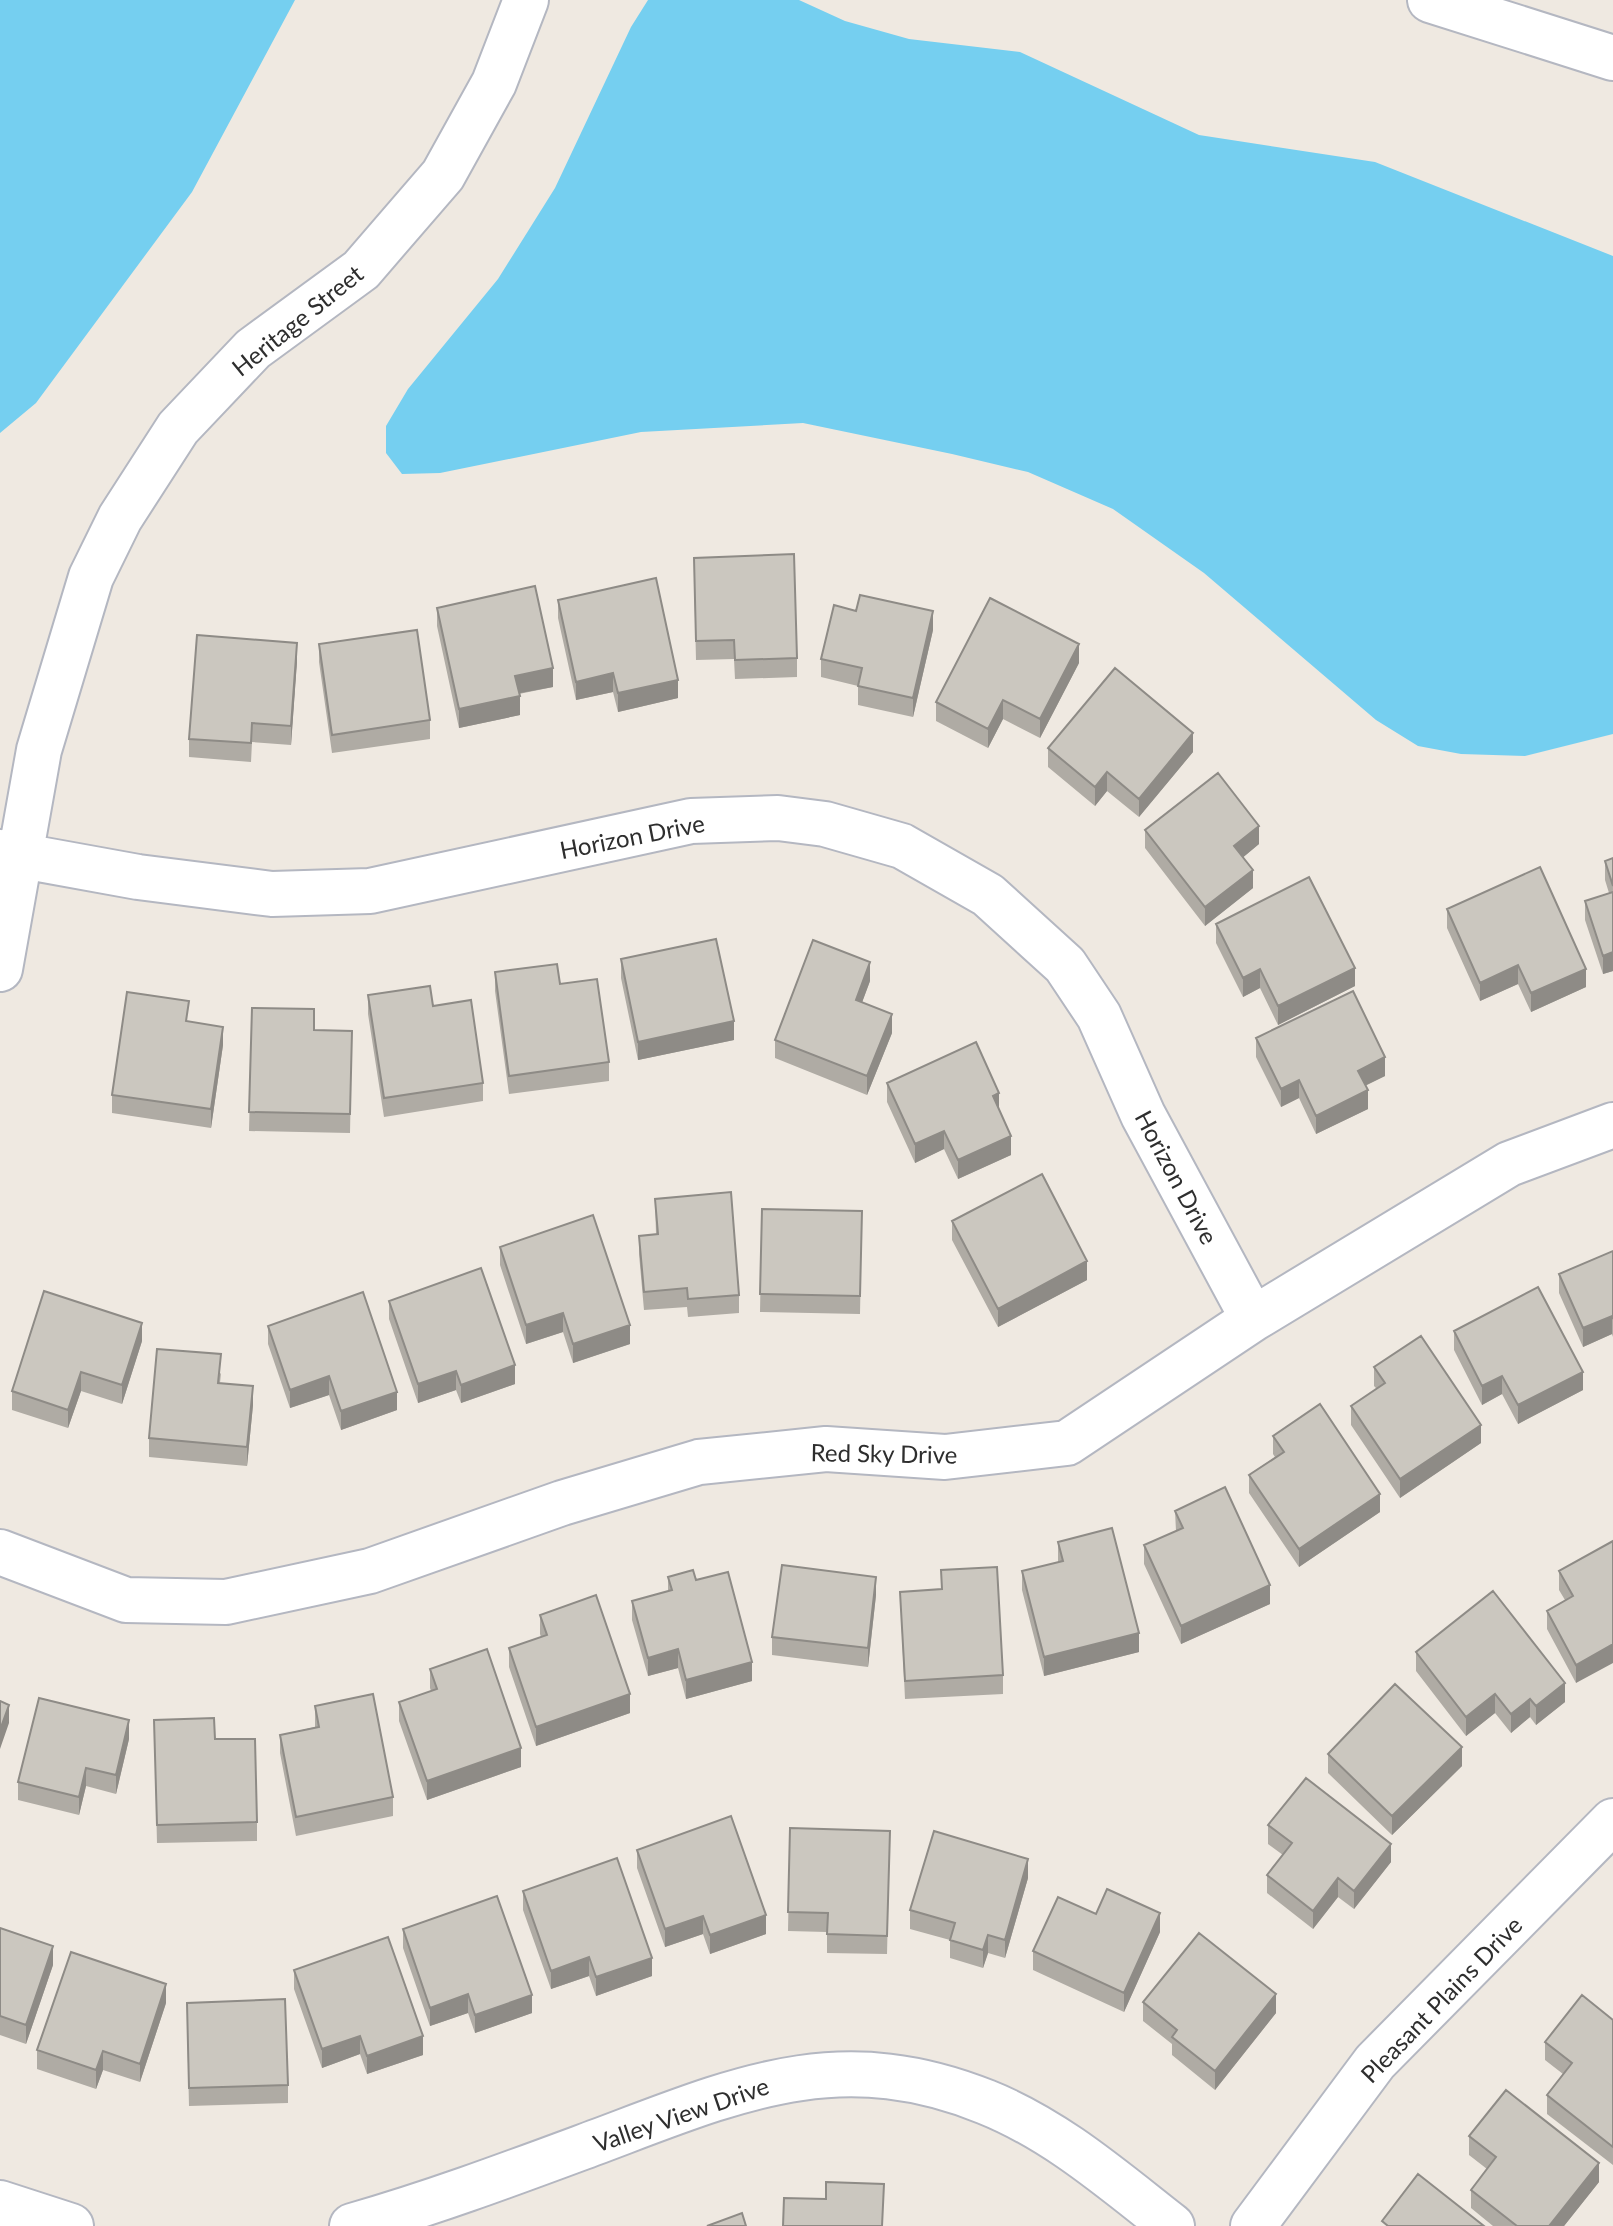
<svg xmlns="http://www.w3.org/2000/svg" width="1613" height="2226" viewBox="0 0 1613 2226" font-family="Lato,sans-serif">
	<style>
		.water { fill: #75cff0 }
		.lines { fill: none; stroke-linecap: round; stroke-linejoin: round }
		.minor-casing { stroke: #b4b7c1; stroke-width: 48 }
		.minor { stroke: #fff; stroke-width: 44 }
		.wall { fill: #afaba4 }
		.shaded-wall { fill: #8e8b86 }
		.building { fill: #cbc7bf; stroke: #8e8b86; stroke-width: 2 }
		.labels { text-anchor: middle; dominant-baseline: central; stroke-width: 6; stroke-linejoin: round; paint-order: stroke }
		.street-label { font-size: 24px; fill: #2e2e2e; stroke: #fff }
	</style>
	<rect width="100%" height="100%" fill="#efe9e1"/>
	<!-- water -->
	<path class="water" d="M0,0h295l-103,192 -156,211 -36,30z
		M648,0h151l46,21 64,18 111,13 179,83 176,27 238,94v478l-88,22 -64,-2 -43,-8 -42,-26 -172,-147 -91,-64 -85,-37 -76,-18 -149,-31 -162,9 -201,41 -38,1 -16,-21v-27l22,-37 90,-110 57,-91 76,-161z"/>
	<g class="lines">
		<defs>
			<path id="minor" d="M1430,0l183,58
				M0,852l138,25 134,17 98,-3 321,-70 87,-3 47,6 77,22 86,49 77,70 34,51 44,99 110,204
				M0,969l39,-219 52,-173 29,-59 58,-90 75,-79 108,-79 82,-95 51,-92 32,-83
				M0,1552l126,48 100,2 144,-31 192,-68 137,-41 127,-13 119,8 122,-14 186,-124 256,-155 104,-39
				M0,2203l71,23
				M352,2226c84,-24 166,-55 247,-85 138,-52 240,-98 387,-39 70,28 127,78 186,124
				M1253,2226l122,-164 238,-241"/>
		</defs>
		<!-- minor casing -->
		<use href="#minor" class="minor-casing"/>
		<!-- minor -->
		<use href="#minor" class="minor"/>
	</g>
	<!-- wall -->
	<path class="wall" d="M694,576l103,82v19l-62,2 -1,-20 -38,1z
		M558,600l120,98 -60,14 -5,-20 -37,8 -18,-82z
		M437,608l116,79 -34,7 1,21 -61,13 -22,-102z
		M933,630l-20,87 -55,-12v-19l-37,-9v-18z
		M319,644l111,76v19l-98,14 -13,-91z
		M297,661l-6,84 -39,-3 -1,20 -62,-5v-18z
		M1079,663l-39,75 -37,-19 -15,29 -52,-27v-19z
		M1048,748l145,4 -54,65 -32,-26 -12,15 -47,-39z
		M1145,830l114,14 -16,13 10,31 -48,38 -60,-78z
		M1613,858v113l-10,3 -18,-54v-19l24,-8 -4,-13v-19z
		M1447,909l139,78 -55,25 -13,-28 -38,17 -33,-73z
		M1216,924l139,62 -77,39 -18,-37 -17,9 -27,-54z
		M621,959l113,81 -96,20 -17,-82z
		M495,972l114,90v19l-100,13 -14,-103z
		M870,981l-8,21 30,31 -25,62 -92,-37v-18z
		M368,995l65,11 50,77v18l-99,16 -16,-103z
		M252,1008l62,22 38,1 -2,102 -101,-2z
		M189,1021l34,24 -12,83 -99,-15v-18z
		M1256,1038l129,38 -20,10 3,23 -52,25 -17,-36 -18,9 -25,-50z
		M887,1083l124,72 -53,24 -14,-30 -29,14 -28,-61z
		M655,1199l84,96v18l-51,4 -1,-10 -43,3 -5,-56v-18l17,-2z
		M762,1209l100,2 -2,103 -100,-2z
		M952,1221l135,59 -89,47 -46,-87z
		M500,1247l130,97 -57,19 -10,-31 -37,12 -26,-79z
		M1613,1251v86l-1,-3 -29,13 -24,-54v-19z
		M389,1301l126,83 -54,19 -5,-13 -38,13 -29,-84z
		M268,1326l129,84 -56,20 -12,-35 -39,13 -22,-64z
		M1454,1331l129,59 -65,34 -16,-30 -20,11 -28,-55z
		M142,1341l-20,63 -41,-13 -13,37 -56,-18v-19z
		M1374,1367l107,76 -81,55 -49,-73v-19l26,-17 -3,-3z
		M221,1373l-1,10 33,22 -6,61 -98,-9v-19z
		M1273,1436l107,76 -81,55 -50,-74v-18l26,-18 -2,-3z
		M1175,1511l95,93 -89,40 -37,-80v-19l32,-14z
		M1613,1541l-37,142 -29,-54v-18l18,-11 -6,-10v-19z
		M1058,1542l81,110 -95,24 -22,-86v-19l36,-9z
		M941,1570l62,105v19l-98,5 -5,-107 41,-3z
		M668,1577l28,3 56,101 -66,18 -8,-31 -30,8 -16,-56v-19l36,-10z
		M876,1595l-8,72 -96,-12v-18z
		M540,1615l90,98 -94,33 -27,-79v-19l32,-11 -1,-3z
		M1416,1652l149,50 -29,23 -6,-8 -19,16 -16,-20 -29,23 -50,-65z
		M430,1669l91,98 -94,33 -28,-79v-19l32,-11 -1,-3z
		M315,1706l78,91v19l-97,20 -16,-83v-18l35,-8z
		M154,1720l61,19 42,83v19l-100,2z
		M129,1739l-13,55 -30,-8 -7,29 -61,-15v-18z
		M1328,1754l134,12 -70,69 -64,-62z
		M1268,1825l123,37 -37,47 -16,-12 -25,32 -46,-36v-18l16,-20 -15,-11z
		M790,1828l100,3 -3,123 -60,-1v-21l-39,-1z
		M637,1850l129,84 -56,20 -7,-20 -38,13 -28,-79z
		M1028,1878l-23,80 -17,-5 -5,15 -33,-10v-18l-40,-11v-19z
		M523,1891l129,85 -56,20 -7,-20 -38,13 -28,-79z
		M0,1928l53,37 -27,79 -26,-9z
		M403,1929l129,84 -57,20 -7,-20 -38,13 -27,-78z
		M1160,1932l-36,80 -91,-42v-19z
		M294,1970l129,85 -56,19 -7,-20 -38,14 -28,-79z
		M1143,2002l133,11 -61,77 -43,-35v-11l-29,-23z
		M166,2003l-26,79 -37,-12 -7,19 -59,-20v-19z
		M1613,2020v145l-66,-51v-19l16,-21 -18,-14v-18z
		M187,2021l101,64v18l-99,3z
		M1469,2136l130,46 -35,44h-71l-22,-18v-18l16,-21 -18,-14z"/>
	<!-- shaded-wall -->
	<path class="shaded-wall" d="M933,611v19l-20,87v-19z
		M297,643v18l-6,84v-19z
		M1079,644v19l-39,75v-19z
		M553,668v19l-38,7v-18z
		M613,673v19l-37,8v-18z
		M678,680v18l-60,14v-19z
		M520,696v19l-61,13v-19z
		M1003,700v19l-15,29v-19z
		M1193,733v19l-54,65v-18z
		M1107,772v19l-12,15v-19z
		M1259,826v18l-25,21v-19z
		M1253,870v18l-48,38v-19z
		M1613,952v19l-10,3v-18z
		M870,962v19l-14,38v-19z
		M1518,965v19l-38,17v-18z
		M1355,968v18l-77,39v-19z
		M1260,969v19l-17,9v-19z
		M1586,969v18l-55,25v-19z
		M892,1014v19l-25,62v-19z
		M734,1021v19l-96,20v-18z
		M223,1027v18l-12,83v-19z
		M1385,1057v19l-27,13v-18z
		M1299,1080v18l-18,9v-18z
		M1368,1090v19l-52,25v-18z
		M999,1093v18l-6,-15z
		M944,1131v18l-29,14v-19z
		M1011,1136v19l-53,24v-19z
		M1087,1261v19l-89,47v-18z
		M563,1313v19l-37,12v-19z
		M1612,1316v18l-29,13v-19z
		M142,1323v18l-20,63v-19z
		M630,1325v19l-57,19v-19z
		M515,1365v19l-54,19v-18z
		M456,1371v19l-38,13v-19z
		M81,1372v19l-13,37v-18z
		M1583,1372v18l-65,34v-19z
		M329,1376v19l-39,13v-18z
		M1502,1376v18l-20,11v-19z
		M253,1386v19l-6,61v-19z
		M397,1392v18l-56,20v-19z
		M1481,1425v18l-81,55v-19z
		M1380,1494v18l-81,55v-18z
		M876,1577v18l-8,72v-19z
		M1270,1585v19l-89,40v-18z
		M1139,1633v19l-95,24v-19z
		M1613,1644v19l-37,20v-18z
		M678,1649v19l-30,8v-18z
		M752,1662v19l-66,18v-19z
		M1565,1683v19l-29,23v-19z
		M630,1694v19l-94,33v-19z
		M1495,1694v19l-29,23v-19z
		M1530,1699v18l-19,16v-19z
		M9,1705v18l-9,26v-19z
		M129,1720v19l-13,55v-19z
		M1462,1747v19l-70,69v-19z
		M521,1748v19l-94,33v-19z
		M86,1768v18l-7,29v-18z
		M1391,1844v18l-37,47v-18z
		M1028,1859v19l-23,80v-18z
		M1338,1878v19l-25,32v-18z
		M1160,1913v19l-36,80v-19z
		M766,1915v19l-56,20v-19z
		M703,1916v18l-38,13v-18z
		M988,1935v18l-5,15v-18z
		M53,1946v19l-27,79v-19z
		M589,1957v19l-38,13v-18z
		M652,1958v18l-56,20v-19z
		M166,1984v19l-26,79v-18z
		M468,1994v19l-38,13v-18z
		M1276,1994v19l-61,77v-19z
		M532,1995v18l-57,20v-18z
		M360,2036v18l-38,14v-19z
		M423,2036v19l-56,19v-18z
		M103,2051v19l-7,19v-19z
		M1599,2163v19l-35,44h-15z"/>
	<!-- building -->
	<path class="building" d="M794,554l3,104 -62,2 -1,-20 -38,1 -2,-83z
		M656,578l22,102 -60,13 -5,-20 -37,9 -18,-82z
		M535,586l18,82 -38,8 5,20 -61,13 -22,-101z
		M860,595l73,16 -20,87 -55,-12 4,-18 -41,-9 13,-54 22,6z
		M990,598l89,46 -39,75 -37,-19 -15,29 -52,-27z
		M417,630l13,90 -98,15 -13,-91z
		M197,635l100,8 -6,83 -39,-3 -1,20 -62,-4z
		M1115,668l78,65 -54,66 -32,-27 -12,15 -47,-39z
		M1218,773l41,53 -25,20 19,24 -48,37 -60,-77z
		M1613,858v28l-8,-25z
		M1540,867l46,102 -55,24 -13,-28 -38,18 -33,-74z
		M1309,877l46,91 -77,38 -18,-37 -17,9 -27,-54z
		M1613,892v60l-10,4 -18,-55z
		M716,939l18,82 -96,21 -17,-83z
		M813,940l57,22 -14,38 36,14 -25,62 -92,-36z
		M557,964l3,20 37,-5 12,83 -100,14 -14,-104z
		M430,986l3,20 38,-6 12,83 -99,15 -16,-103z
		M1353,991l32,66 -27,14 10,19 -52,26 -17,-36 -18,9 -25,-51z
		M127,992l62,9 -3,20 37,6 -12,82 -99,-14z
		M252,1008l62,1v21l38,1 -2,83 -101,-2z
		M976,1042l23,51 -6,3 18,40 -53,24 -14,-29 -29,13 -28,-61z
		M1042,1174l45,87 -89,48 -46,-88z
		M731,1192l8,103 -51,4 -1,-11 -43,4 -5,-56 19,-2 -3,-35z
		M762,1209l100,2 -2,85 -100,-2z
		M593,1215l37,110 -57,19 -10,-31 -37,12 -26,-78z
		M1613,1251v68l-1,-3 -29,12 -24,-54z
		M481,1268l34,97 -54,20 -5,-14 -38,13 -29,-83z
		M1538,1287l45,85 -65,33 -16,-29 -20,10 -28,-55z
		M44,1291l98,32 -20,62 -41,-13 -13,38 -56,-19z
		M363,1292l34,100 -56,19 -12,-35 -39,14 -22,-64z
		M1421,1336l60,89 -81,54 -49,-73 34,-23 -11,-16z
		M157,1349l64,5 -3,29 35,3 -6,61 -98,-9z
		M1320,1404l60,90 -81,55 -50,-74 35,-23 -11,-16z
		M1225,1487l45,98 -89,41 -37,-81 39,-17 -8,-17z
		M1112,1528l27,105 -95,24 -22,-86 41,-10 -5,-19z
		M1613,1541v103l-37,21 -29,-54 26,-15 -14,-25z
		M782,1565l94,12 -8,71 -96,-11z
		M997,1567l6,108 -98,6 -5,-89 42,-3 -1,-19z
		M693,1570l3,10 32,-8 24,90 -66,18 -8,-31 -30,9 -16,-57 40,-11 -4,-13z
		M1493,1591l72,92 -29,23 -6,-7 -19,15 -16,-20 -29,23 -50,-65z
		M596,1595l34,99 -94,33 -27,-79 38,-13 -7,-20z
		M487,1649l34,99 -94,33 -28,-79 38,-13 -7,-20z
		M1395,1684l67,63 -70,69 -64,-62z
		M373,1694l20,103 -97,20 -16,-82 39,-8 -4,-21z
		M39,1698l90,22 -13,55 -30,-7 -7,29 -61,-15z
		M0,1701l9,4 -9,25z
		M214,1718l1,21h40l2,83 -100,3 -3,-105z
		M1306,1778l85,66 -37,47 -16,-13 -25,33 -46,-36 25,-32 -24,-18z
		M731,1816l35,99 -56,20 -7,-19 -38,13 -28,-79z
		M790,1828l100,3 -3,105 -60,-2 1,-21 -40,-1z
		M934,1831l94,28 -23,81 -17,-5 -5,15 -33,-10 5,-17 -45,-13z
		M617,1858l35,100 -56,19 -7,-20 -38,14 -28,-80z
		M1107,1889l53,24 -36,80 -91,-42 25,-54 38,17z
		M497,1896l35,99 -57,20 -7,-21 -38,14 -27,-79z
		M0,1928l53,18 -27,79 -26,-9z
		M1199,1933l77,61 -61,77 -43,-34 5,-7 -34,-28z
		M388,1937l35,99 -56,20 -7,-20 -38,13 -28,-79z
		M71,1952l95,32 -26,80 -37,-13 -7,19 -59,-20z
		M1582,1995l31,25v127l-66,-52 25,-32 -27,-21z
		M285,1999l3,86 -99,3 -2,-85z
		M1506,2090l93,73 -50,63h-32l-46,-36 25,-33 -27,-21z
		M1418,2174l66,52h-96l-6,-5z
		M826,2182l58,2 -2,42h-99l1,-28 42,1z
		M742,2213l4,13h-39z"/>
	<g class="labels">
		<!-- street labels -->
		<g class="street-label">
			<text transform="translate(297 320) rotate(-39)">Heritage Street</text>
			<text transform="translate(632 836) rotate(-11)">Horizon Drive</text>
			<text transform="translate(1177 1177) rotate(62)">Horizon Drive</text>
			<text transform="translate(884 1453) rotate(1)">Red Sky Drive</text>
			<text transform="translate(1441 1999) rotate(-46)">Pleasant Plains Drive</text>
			<text transform="translate(681 2114) rotate(-19)">Valley View Drive</text>
		</g>
	</g>
</svg>
